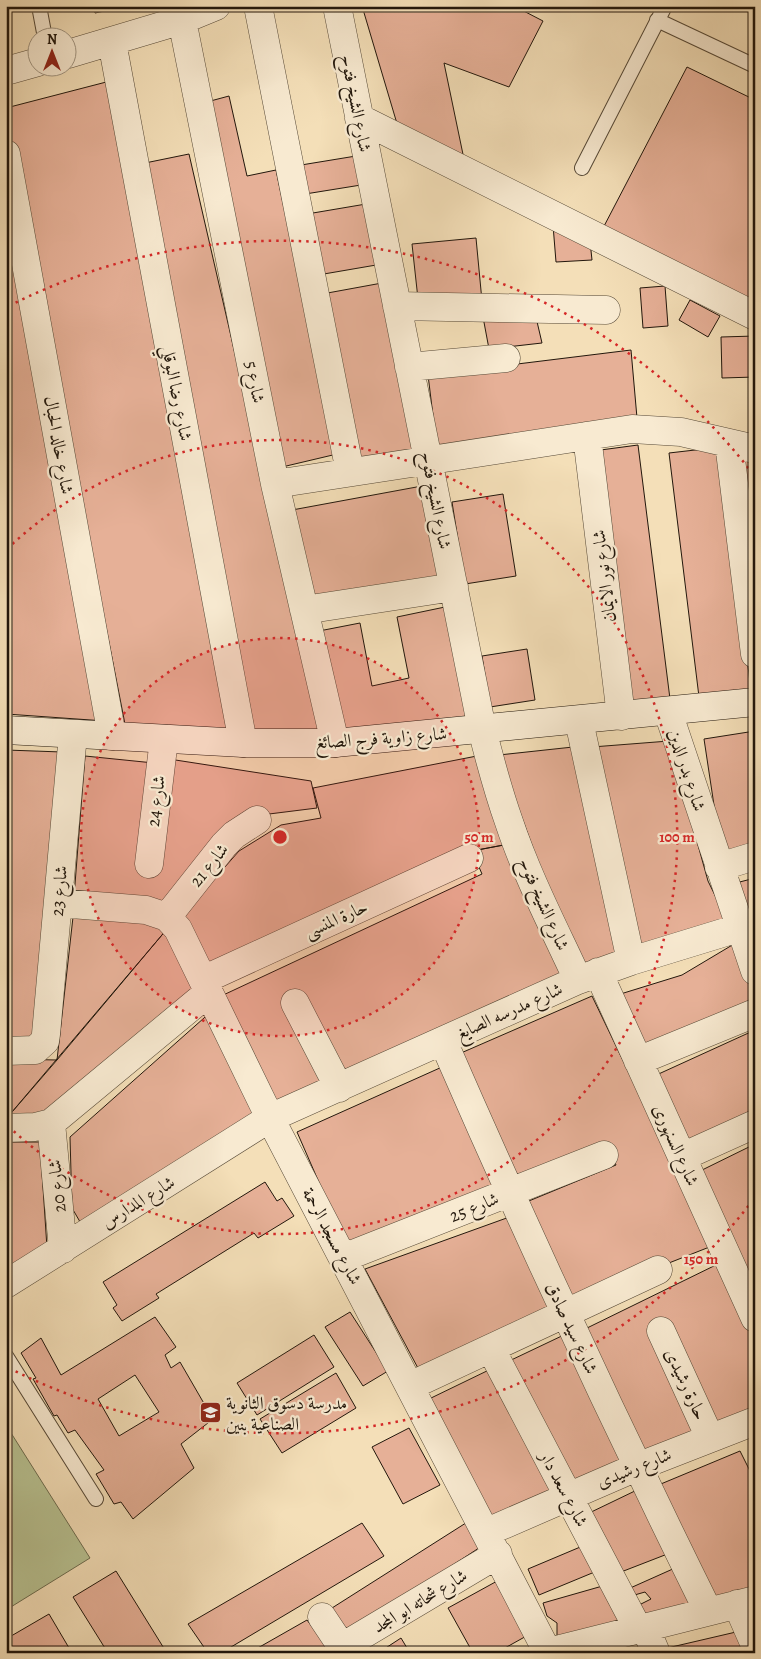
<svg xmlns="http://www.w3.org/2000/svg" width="761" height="1659" viewBox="0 0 761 1659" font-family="Alegreya,Amiri,serif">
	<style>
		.green { fill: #b8c292; stroke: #6d6c4f }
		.building { fill: #e6b097; stroke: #22170c; fill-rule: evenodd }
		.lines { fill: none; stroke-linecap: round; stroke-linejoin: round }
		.lane-casing { stroke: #564937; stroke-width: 16 }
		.street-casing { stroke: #564937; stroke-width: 29 }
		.secondary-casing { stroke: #22170c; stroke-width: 29 }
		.lane { stroke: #f8ead1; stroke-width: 14 }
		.street { stroke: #f8ead1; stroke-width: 28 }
		.secondary { stroke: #f8ead1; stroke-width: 28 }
		.ring { fill: none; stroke: #d62828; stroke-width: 2.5; stroke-dasharray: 2.5 5 }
		.labels { text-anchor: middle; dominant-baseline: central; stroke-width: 4.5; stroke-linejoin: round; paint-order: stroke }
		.street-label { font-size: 18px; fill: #22170c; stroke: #f8ead1 }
		.poi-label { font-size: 18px; fill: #22170c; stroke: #f8ead1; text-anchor: start }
		.centre { fill: #d62828; stroke: #f8ead1; stroke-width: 2.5 }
		.ring-label { font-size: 15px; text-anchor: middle; font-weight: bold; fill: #d62828; stroke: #f8ead1; stroke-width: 4.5; stroke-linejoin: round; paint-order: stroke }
	</style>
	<rect width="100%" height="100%" fill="#f4dfb8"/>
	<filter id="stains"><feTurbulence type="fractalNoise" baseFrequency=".004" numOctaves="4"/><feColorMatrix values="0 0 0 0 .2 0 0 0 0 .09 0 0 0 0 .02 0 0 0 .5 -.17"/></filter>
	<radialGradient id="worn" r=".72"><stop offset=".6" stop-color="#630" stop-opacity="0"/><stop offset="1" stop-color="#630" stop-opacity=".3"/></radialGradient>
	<!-- green -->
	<path class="green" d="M6,1425l84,133 -84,52z"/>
	<!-- building -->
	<path class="building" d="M93,6h35l-33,7z
		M362,6h152l29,15 -34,66 -65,-24 21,101 -67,-37z
		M687,67l68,33v207l-153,-77z
		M114,80l115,658 -104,-14 -119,-604v-12z
		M229,96l18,80 29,-6 61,284 -55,13 -79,-364z
		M189,154l135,586h-77l-102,-577z
		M356,156l5,29 -62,10 -4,-29z
		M372,203l10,61 -64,11 -11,-61z
		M6,209l99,512 -99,-7z
		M553,225l37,16 2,19 -36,2z
		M476,238l6,63 -64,-2 -6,-55z
		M382,283l31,170 -59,11 -32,-170z
		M665,286l3,40 -25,2 -3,-40z
		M690,300l30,16 -12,21 -29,-17z
		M535,313l7,30 -53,6 -6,-32z
		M755,336v41l-33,1 -1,-41z
		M631,350l6,68 -200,30 -9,-73z
		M638,445l32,254 -42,6 -35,-254z
		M721,447l31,252 -52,6 -31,-252z
		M743,450l12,3v102z
		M422,486l19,97 -133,20 -16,-93z
		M503,494l13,82 -51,8 -13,-82z
		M445,607l22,107 -10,10 -114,14 -24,-107 41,-8 12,63 37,-8 -12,-61z
		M527,649l8,51 -45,7 -8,-51z
		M755,731v117l-33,10 -18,-119z
		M669,741l39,140 19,39 -87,27 -48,-200z
		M573,747l51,207 -46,18 -79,-217z
		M6,750l56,2 -26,292 -30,2z
		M482,755l27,89 -37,7 -266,118 -27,-50 60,-68 42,-26 40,-7 -8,-30z
		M85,756l69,7 15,-4 142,22 6,27 -48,6 -104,90 -91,-7z
		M509,844l56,130 -227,100 -66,32 -53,-109 263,-123 -10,-23z
		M755,878v34l-12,4 -11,-32z
		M73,917l71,6 23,6 -110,131z
		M167,929l36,64 -152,123 -45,3z
		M734,944l21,48v16l-112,50 -29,-62 68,-21z
		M592,996l120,250 -142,56 -46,-99 92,-38 -10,-21 -89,35 -56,-126z
		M213,1010l50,102 -180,115 -11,-19 -2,-71z
		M755,1030v86l-70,32 -33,-71z
		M6,1059l51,1 -51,59z
		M442,1067l57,121 -151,61 -51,-117z
		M6,1142h34l7,106 -41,22z
		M755,1144v149l-57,-121z
		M265,1182l12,19 5,-3 12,18 -36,22 -4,-5 -98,61 3,4 -37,23 -9,-13 4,-3 -14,-23z
		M515,1215l39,94 -135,61 -54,-101z
		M722,1262l33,73v76l-111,45 -59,-127z
		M350,1312l38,59 -25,15 -38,-59z
		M155,1317l21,30 -11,8 6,13 9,-6 33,57 -32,25 13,24 -61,51 -12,-17 -7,2 -18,-30 8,-4 -29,-40 -7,3 -11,-18 -3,1 -21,-37 3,-1 -15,-25 20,-15 20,37zM135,1375l24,37 -40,24 -21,-37z
		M568,1333l56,129 -52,23 -65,-123z
		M314,1335l20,32 -77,48 -20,-32z
		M493,1368l59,125 -60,28 -63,-122z
		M336,1373l20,35 -74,45 -22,-34z
		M409,1428l31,57 -37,19 -31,-57z
		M740,1451l15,30v110l-48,11 -51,-116z
		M639,1489l31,64 -49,19 -36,-57z
		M469,1521l13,25 -133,87 -17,-25z
		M362,1523l22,33 -163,97h-13l-20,-29z
		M585,1545l12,26 -58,24 -11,-26z
		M675,1568l17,38 -46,14 -7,-15 12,-6 -6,-7 -14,4 -3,-7z
		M116,1571l49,79 -5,3h-52l-35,-56z
		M499,1580l31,54 -34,19h-23l-25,-45z
		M606,1585l23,44 -72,8v-14l-10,-7 -4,-13z
		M49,1614l23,39h-59l-7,-14z
		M307,1620l25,33h-83z
		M736,1632l9,21h-81l-1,-4z
		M401,1638l9,15h-32z"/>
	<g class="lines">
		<defs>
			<path id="lane" d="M39,6l6,32
				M657,20l98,46
				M582,168l83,-162
				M6,1356l90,143"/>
			<path id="street" d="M258,6l92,466
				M337,6l145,723c8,32 16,62 27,93 18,54 45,106 69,158
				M182,20l93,464 60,259
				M112,42l131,701
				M68,54l114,-34 34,-14
				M6,71l32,-9
				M359,118l396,198
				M6,154l106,582
				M397,306l209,4
				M409,367l97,-9
				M587,436l34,280
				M729,443l26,211
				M275,484l357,-55 49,3 74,17
				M304,610l150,-23
				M668,712l87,259
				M579,721l52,240
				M149,864l15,-125
				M719,867l36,-11
				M59,903l87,7 21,7 11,12 92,189 278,535
				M167,917l57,-72 10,-10 23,-15
				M598,972l157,346
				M203,980l266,-122
				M295,1003l44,85
				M443,1041c84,193 172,382 265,570
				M6,1051l29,-1 10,-9 1,-7 27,-300
				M638,1061l117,-48
				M51,1123l12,126
				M6,1128l29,-1 16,-4 158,-131
				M682,1157l73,-33
				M343,1258l261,-103
				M6,1284l264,-166 308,-138 53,-19 124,-38
				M661,1331l49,107
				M491,1349l147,280
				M410,1386l248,-116
				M487,1532l150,-65 118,-46
				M737,1604l18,41
				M322,1617l24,36
				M645,1627l11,26
				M342,1647l156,-93
				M548,1652l207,-52"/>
			<path id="secondary" d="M6,730l237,13h92l420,-41"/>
		</defs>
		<!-- lane casing -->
		<use href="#lane" class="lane-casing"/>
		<!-- street casing -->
		<use href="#street" class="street-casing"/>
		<!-- secondary casing -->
		<use href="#secondary" class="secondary-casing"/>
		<!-- lane -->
		<use href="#lane" class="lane"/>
		<!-- street -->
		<use href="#street" class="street"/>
		<!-- secondary -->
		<use href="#secondary" class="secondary"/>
	</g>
	<!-- distance rings -->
	<circle cx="280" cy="837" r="199" fill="#d62828" fill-opacity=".12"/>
	<g class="ring">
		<circle cx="280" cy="837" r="199"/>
		<path d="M7 549A397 397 0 1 1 7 1125"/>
		<path d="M753 1200A596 596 0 0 1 9 1368M9 306A596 596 0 0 1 753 474"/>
	</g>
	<!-- icons -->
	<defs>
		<symbol id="school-square" viewBox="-11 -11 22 22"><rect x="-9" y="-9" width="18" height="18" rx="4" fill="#8f2418" stroke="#f8ead1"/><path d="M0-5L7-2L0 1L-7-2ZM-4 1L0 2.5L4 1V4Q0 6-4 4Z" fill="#fff"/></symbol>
	</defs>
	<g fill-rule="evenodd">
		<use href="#school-square" x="198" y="1400" width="25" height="25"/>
	</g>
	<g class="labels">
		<!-- street labels -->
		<g class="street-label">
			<text transform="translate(356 103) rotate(79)">شارع الشيخ فتوح</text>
			<text transform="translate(255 382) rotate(79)">شارع 5</text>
			<text transform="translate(177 393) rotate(79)">شارع رضا البوقلي</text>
			<text transform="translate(59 445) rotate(80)">شارع خالد الحبال</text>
			<text transform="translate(436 500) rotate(79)">شارع الشيخ فتوح</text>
			<text transform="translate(604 576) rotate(-97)">شارع نور الايمان</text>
			<text transform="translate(381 738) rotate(-4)">شارع زاوية فرج الصائغ</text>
			<text transform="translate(687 770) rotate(72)">شارع بدر الدين</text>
			<text transform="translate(156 801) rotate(-83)">شارع 24</text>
			<text transform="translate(209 865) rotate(-51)">شارع 21</text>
			<text transform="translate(59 891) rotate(-85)">شارع 23</text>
			<text transform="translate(544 904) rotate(66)">شارع الشيخ فتوح</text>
			<text transform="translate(336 919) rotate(-24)">حارة المنسى</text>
			<text transform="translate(509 1011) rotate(-24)">شارع مدرسه الصايغ</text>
			<text transform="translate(676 1145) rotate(66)">شارع السنهورى</text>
			<text transform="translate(57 1186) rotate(-96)">شارع 20</text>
			<text transform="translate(138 1202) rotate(-32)">شارع المدارس</text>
			<text transform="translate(474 1207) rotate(-22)">شارع 25</text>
			<text transform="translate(332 1236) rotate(62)">شارع مسجد الرحمة</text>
			<text transform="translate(572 1328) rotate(65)">شارع سيد صادق</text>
			<text transform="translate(686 1384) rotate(65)">حارة رشيدى</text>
			<text transform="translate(634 1468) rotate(-22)">شارع رشيدى</text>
			<text transform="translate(564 1489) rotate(62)">شارع سعد دار</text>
			<text transform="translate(420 1601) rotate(-31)">شارع شحاته ابو المجد</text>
		</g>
		<!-- poi labels -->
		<g class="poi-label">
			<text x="226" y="1403">مدرسة دسوق الثانوية<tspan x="226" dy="21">الصناعية بنين</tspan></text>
		</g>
	</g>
	<circle cx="280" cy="837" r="8" class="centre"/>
	<g class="ring-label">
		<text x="479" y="842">50 m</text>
		<text x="677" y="842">100 m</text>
		<text x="701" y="1264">150 m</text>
	</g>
	<!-- margin -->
	<rect width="761" height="1659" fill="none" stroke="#f4dfb8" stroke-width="25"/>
	<rect x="8" y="8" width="746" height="1644" fill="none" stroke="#22170c" stroke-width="2.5"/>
	<rect x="12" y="12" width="736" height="1634" fill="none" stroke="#22170c"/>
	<!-- north arrow -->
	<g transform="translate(52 52)"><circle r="24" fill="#f8ead1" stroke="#a29682"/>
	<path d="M0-4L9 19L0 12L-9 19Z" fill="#8f2418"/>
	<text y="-8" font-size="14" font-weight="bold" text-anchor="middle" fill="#22170c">N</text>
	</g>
	<rect width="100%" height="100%" filter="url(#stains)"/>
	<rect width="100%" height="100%" fill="url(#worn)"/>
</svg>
